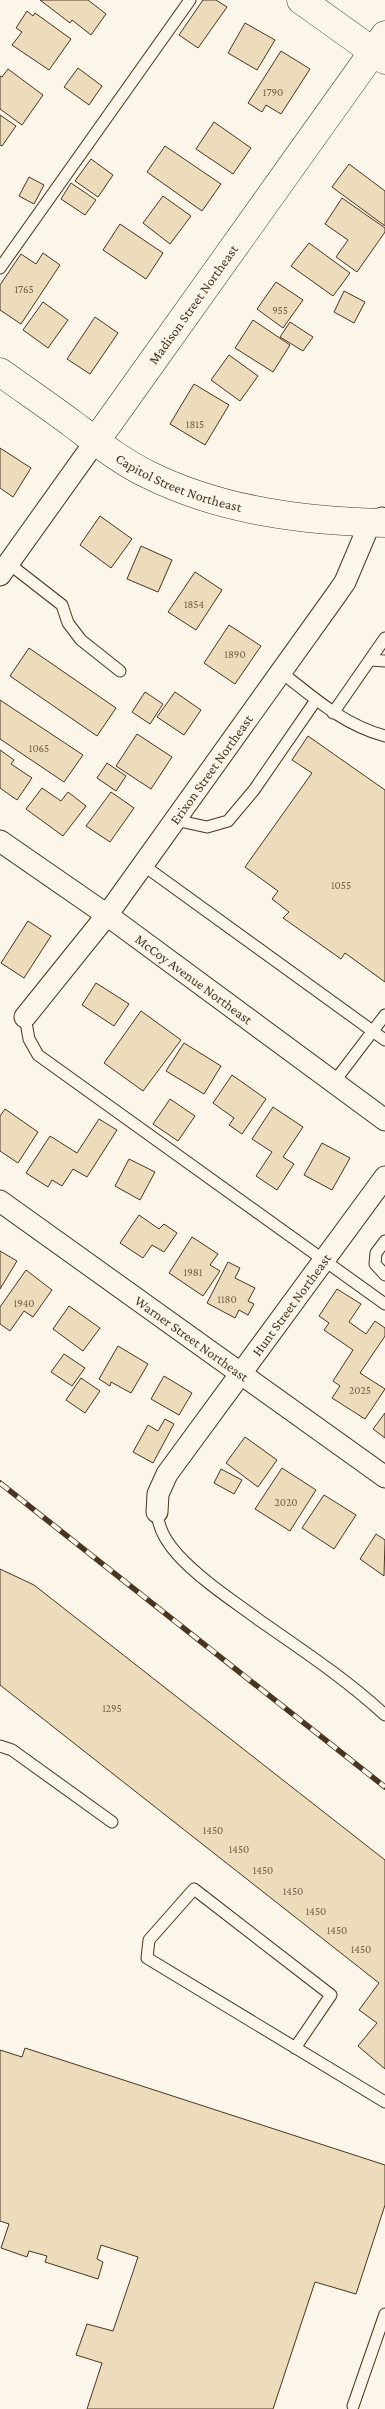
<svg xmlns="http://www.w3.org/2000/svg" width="385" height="2409" viewBox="0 0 385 2409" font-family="'Crimson Pro',serif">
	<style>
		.building { fill: #ecdcbc; stroke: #4a3520 }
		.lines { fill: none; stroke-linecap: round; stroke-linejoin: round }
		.service-casing { stroke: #4a3520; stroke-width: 13 }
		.minor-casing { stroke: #4a3520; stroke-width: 23 }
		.tertiary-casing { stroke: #4a3520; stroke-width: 29 }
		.primary-casing { stroke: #4a3520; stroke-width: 29 }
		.service { stroke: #fbf6e9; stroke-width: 11 }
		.minor { stroke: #fbf6e9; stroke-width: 21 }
		.tertiary { stroke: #fbf6e9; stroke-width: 28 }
		.primary { stroke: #fbf6e9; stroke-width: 28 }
		.rail-casing { stroke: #4a3520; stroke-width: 5.5 }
		.rail { stroke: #fbf6e9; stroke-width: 4; stroke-dasharray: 11; stroke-linecap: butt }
		.labels { text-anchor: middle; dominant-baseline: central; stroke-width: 4; stroke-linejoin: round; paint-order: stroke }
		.number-label { font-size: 11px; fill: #725f47 }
		.street-label { font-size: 14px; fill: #4a3520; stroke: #fbf6e9 }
	</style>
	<rect width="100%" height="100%" fill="#fbf6e9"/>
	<!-- building -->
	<path class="building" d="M40,0h48l18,14 -15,21 -19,-15 -2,3z
		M203,0h13l11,7 -29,41 -19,-13z
		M27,11l6,5 2,-3 36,26 -22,31 -37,-25 10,-13 -6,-4z
		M245,23l30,17 -18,30 -29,-17z
		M281,51l29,18 -29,45 -15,-9 -4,7 -14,-9z
		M78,68l24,18 -13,19 -25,-18z
		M8,69l35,26 -21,30 -22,-16v-33l2,1z
		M0,115l16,11 -14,20 -2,-1z
		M214,122l37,26 -18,26 -37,-25z
		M165,146l56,38 -19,27 -55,-39z
		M91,159l22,16 -15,22 -23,-16z
		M349,164l36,27v35l-53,-39z
		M29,177l15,8 -10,19 -15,-8z
		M71,183l25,17 -11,15 -24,-16z
		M163,196l28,20 -21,28 -27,-21z
		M342,198l43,30v4l-28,40 -21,-15 12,-17 -23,-16z
		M120,224l43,29 -17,26 -43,-29z
		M309,243l41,30 -17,23 -42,-30z
		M43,253l17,12 -39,59 -21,-14v-25l21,-31 15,10z
		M276,282l27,18 -20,28 -26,-19z
		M344,291l21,11 -11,21 -20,-11z
		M43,302l25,18 -20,28 -25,-18z
		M95,317l23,16 -28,41 -23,-15z
		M253,320l37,25 -17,27 -38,-24z
		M290,322l23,15 -10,14 -23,-14z
		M229,355l29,21 -18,25 -29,-21z
		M194,384l35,21 -24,40 -35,-21z
		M0,448l31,20 -18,29 -13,-9z
		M100,516l32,23 -21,29 -31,-23z
		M141,546l31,14 -14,32 -31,-13z
		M195,572l27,18 -26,40 -28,-18z
		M229,625l32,21 -26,38 -31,-21z
		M29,648l87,60 -19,28 -87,-60z
		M145,692l18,12 -13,20 -18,-12z
		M175,692l26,18 -17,25 -27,-18z
		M0,700l83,55 -19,27 -64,-43z
		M137,734l35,23 -21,32 -35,-23z
		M308,736l77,54v192l-40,-29 -4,6 -58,-41 6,-6 -17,-13 6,-8 -33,-24 67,-94 -20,-13z
		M0,750l14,10 -3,4 21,14 -15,22 -17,-12z
		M107,763l19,13 -10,15 -19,-13z
		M42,788l19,13 7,-9 18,14 -23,30 -37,-27z
		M111,792l23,16 -24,34 -24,-16z
		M28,921l23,15 -27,42 -23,-15z
		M96,983l33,21 -15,22 -32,-21z
		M141,1011l40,29 -38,51 -39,-28z
		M184,1043l37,23 -17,28 -38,-23z
		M232,1075l34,24 -24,35 -13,-9 5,-7 -21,-15z
		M170,1099l25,17 -17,25 -25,-17z
		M273,1107l30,20 -20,30 11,7 -17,26 -21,-14 16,-24 -20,-13z
		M5,1109l33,23 -20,31 -18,-12v-35z
		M99,1119l18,11 -30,47 -14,-8 -11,17 -10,-6 -4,7 -22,-14 24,-37 27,17z
		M322,1143l28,15 -18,32 -28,-15z
		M129,1159l26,13 -15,28 -25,-14z
		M139,1215l20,14 5,-5 13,9 -13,19 -12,-7 -9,13 -23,-15z
		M192,1237l26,17 -8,11 10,6 -17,25 -34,-23z
		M0,1251l17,10 -17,28z
		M228,1262l12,6 -5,10 20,10 -7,13 6,3 -6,11 -9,-5 -4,8 -28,-15z
		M26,1270l26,20 -19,27 -9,-6 -14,20 -10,-7v-17z
		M337,1289l24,15 -12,18 17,12 9,-13 10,7v8l-25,37 25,16 -20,30 -33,-21 8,-12 -7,-5 20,-31 -29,-20 5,-7 -10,-7z
		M69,1306l31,22 -17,23 -30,-22z
		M118,1346l30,18 -17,29 -20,-11 -1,4 -11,-7z
		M64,1354l21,14 -13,18 -21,-14z
		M164,1376l28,17 -13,22 -28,-16z
		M81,1378l19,13 -15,22 -19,-13z
		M385,1413v25l-12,-9z
		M165,1419l9,5 -21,39 -20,-11 15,-27 10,6z
		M245,1437l32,23 -19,27 -32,-24z
		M282,1468l34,22 -26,41 -35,-22z
		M221,1469l21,11 -8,14 -20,-11z
		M324,1495l32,20 -22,34 -32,-21z
		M376,1534l9,6 -1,36 -24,-17z
		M0,1569l34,16 351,275v209l-27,-23 19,-23 -18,-13 20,-27 -379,-298z
		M25,2048l360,117v40l-29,89 -41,-12 -42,127h-186l15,-46 -26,-8 11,-31 26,7 25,-74 -37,-12 -4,14 6,3 -5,17 -53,-17 2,-6 -18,-5 -2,6 -26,-9 8,-24 -9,-3v-171l22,7z"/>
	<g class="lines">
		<defs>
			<path id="service" d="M0,268l190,-268
				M8,563l54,42 6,18 13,17 39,31
				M370,660l15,1
				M281,672c33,26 63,53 104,64
				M333,713l52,-75
				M175,820l32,7 21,-6 26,-31 62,-90
				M143,865l242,175
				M25,1017l4,22 9,16 347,249
				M334,1082l51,-67
				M385,1241l-9,12 -1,11 10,11
				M157,1512c1,16 10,31 21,43 23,25 54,45 81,65 43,30 87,59 126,95
				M0,1746l12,4 100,72
				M295,2048l36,-53 -137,-106 -45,51 -2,18 238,144
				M353,2406l32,-92"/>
			<g id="minor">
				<path d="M0,575l95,-133"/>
				<path id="s1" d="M0,841l107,74 278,205"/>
				<path id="s2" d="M25,1017l82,-102 229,-320 9,-13 25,-59 12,-5"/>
				<path id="s3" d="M0,1201l385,276"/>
				<path id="s4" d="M157,1512l1,-18 9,-20 218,-297"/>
			</g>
			<g id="tertiary">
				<path id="s5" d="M95,442l290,-407"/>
			</g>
			<g id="primary">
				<path d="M301,0l84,60"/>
				<path id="s6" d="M0,372c25,18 50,35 74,53 24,18 48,37 75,50 73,36 156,46 236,48"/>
			</g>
		</defs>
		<!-- service casing -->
		<use href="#service" class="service-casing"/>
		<!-- minor casing -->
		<use href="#minor" class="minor-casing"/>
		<!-- tertiary casing -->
		<use href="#tertiary" class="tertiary-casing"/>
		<!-- primary casing -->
		<use href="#primary" class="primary-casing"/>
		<!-- service -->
		<use href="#service" class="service"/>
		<!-- minor -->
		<use href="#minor" class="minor"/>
		<!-- tertiary -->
		<use href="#tertiary" class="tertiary"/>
		<!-- primary -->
		<use href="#primary" class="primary"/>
		<defs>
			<path id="rail" d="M0,1483l385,304"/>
		</defs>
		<!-- rail casing -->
		<use href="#rail" class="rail-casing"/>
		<!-- rail -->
		<use href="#rail" class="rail"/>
	</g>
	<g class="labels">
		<!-- number labels -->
		<g class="number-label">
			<text x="273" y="92">1790</text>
			<text x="24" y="289">1765</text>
			<text x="280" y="310">955</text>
			<text x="195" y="424">1815</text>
			<text x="194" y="604">1854</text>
			<text x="235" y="654">1890</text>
			<text x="39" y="748">1065</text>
			<text x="341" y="885">1055</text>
			<text x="193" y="1272">1981</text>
			<text x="227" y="1299">1180</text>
			<text x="24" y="1303">1940</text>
			<text x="360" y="1390">2025</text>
			<text x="286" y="1502">2020</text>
			<text x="112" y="1708">1295</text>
			<text x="213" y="1830">1450</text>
			<text x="239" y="1849">1450</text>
			<text x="263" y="1870">1450</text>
			<text x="293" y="1891">1450</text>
			<text x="316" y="1911">1450</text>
			<text x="337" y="1930">1450</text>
			<text x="361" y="1949">1450</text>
		</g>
		<!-- street labels -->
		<g class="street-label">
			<text stroke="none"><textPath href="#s5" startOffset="169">Madison Street Northeast</textPath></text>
			<text stroke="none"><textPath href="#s6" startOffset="212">Capitol Street Northeast</textPath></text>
			<text stroke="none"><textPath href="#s2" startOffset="310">Erixon Street Northeast</textPath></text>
			<text stroke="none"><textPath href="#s1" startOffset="238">McCoy Avenue Northeast</textPath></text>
			<text stroke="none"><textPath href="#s4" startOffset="250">Hunt Street Northeast</textPath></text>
			<text stroke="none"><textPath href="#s3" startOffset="236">Warner Street Northeast</textPath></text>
		</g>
	</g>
</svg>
